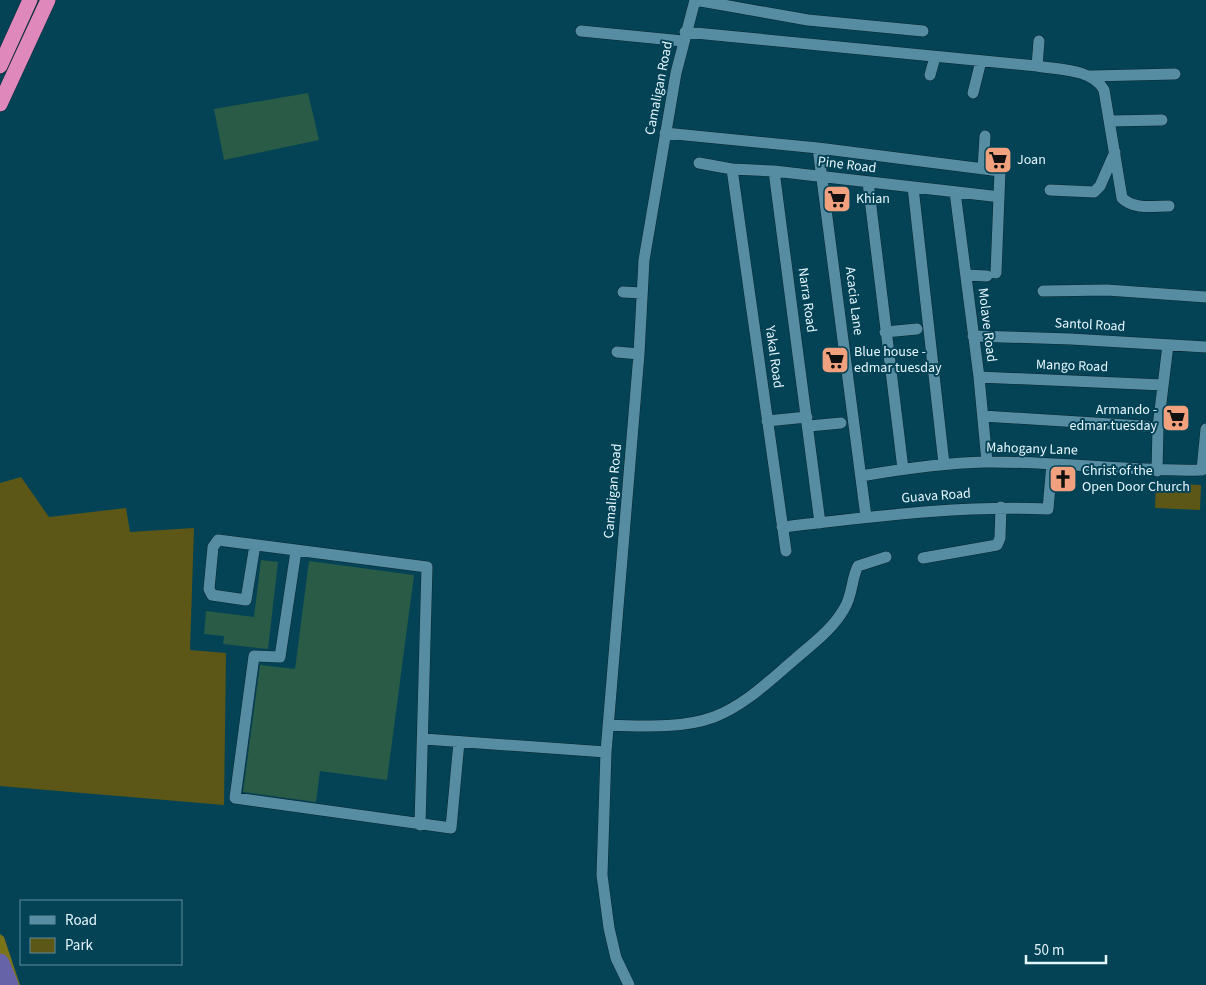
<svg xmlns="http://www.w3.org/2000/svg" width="1206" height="985" viewBox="0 0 1206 985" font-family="'Source Sans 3',sans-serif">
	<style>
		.green { fill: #5c5716 }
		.forest { fill: #7b7319 }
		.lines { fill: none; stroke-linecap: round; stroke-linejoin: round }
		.river { stroke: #6663a8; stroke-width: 19 }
		.building { fill: #295b47 }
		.minor-casing { stroke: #0a2732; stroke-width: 12 }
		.highway-casing { stroke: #0a2732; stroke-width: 16 }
		.minor { stroke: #578da2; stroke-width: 11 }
		.highway { stroke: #de88bb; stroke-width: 15 }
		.labels { text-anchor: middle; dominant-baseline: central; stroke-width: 4; stroke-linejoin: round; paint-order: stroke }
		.street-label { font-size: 14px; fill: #e5f6fd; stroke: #044356 }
		.poi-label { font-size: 14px; fill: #e5f6fd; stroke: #044356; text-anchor: start }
	</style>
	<rect width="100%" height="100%" fill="#044356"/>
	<!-- green -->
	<path class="green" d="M21,477l28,40 77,-9 4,24 64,-4 -4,122 36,3 -2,152 -224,-19v-303z
		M1156,483l45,2 -1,25 -45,-2z"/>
	<!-- forest -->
	<path class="forest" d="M0,934l4,3 16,48h-20z"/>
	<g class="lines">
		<!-- river -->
		<path class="river" d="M0,963l9,22"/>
	</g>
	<!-- building -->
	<path class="building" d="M308,93l11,47 -95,20 -10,-51z
		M261,560l17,2 -10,87 -45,-5 1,-8 -20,-2 2,-23 48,6z
		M309,561l105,14 -27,205 -67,-9 -4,31 -73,-10 17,-127 35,4z"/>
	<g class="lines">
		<defs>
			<path id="minor" d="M695,0l113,20 115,11
				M581,31l102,10
				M685,32l352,34c23,4 56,3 67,24l18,108c12,12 32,8 47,8
				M1037,66l2,-25
				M930,75l5,-18
				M1091,76l84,-2
				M973,93l8,-32
				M1110,121l52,-1
				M665,133l153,15 182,23 -4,102
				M818,148l48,369
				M699,163l33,6 42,2 218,25
				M732,169l54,382
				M983,169l2,-33
				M774,171l46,352
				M868,182l35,287
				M913,187l31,277
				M1050,190l44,2 6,-6 15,-34
				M955,192l24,185 8,85
				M966,275l21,1
				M1043,291l64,-1 99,7
				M623,292l19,1
				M885,332l32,-3
				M973,336l98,3 135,8
				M617,352l22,2
				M979,377l184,8
				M983,416l175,11
				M767,421l40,-4
				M809,426l32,-3
				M1157,471l1,-44 10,-82
				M861,476c41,-7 82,-13 124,-14 73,-1 145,10 217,8l4,-41
				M782,527c89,-10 177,-22 266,-18l4,-45
				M255,545l-9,55 -34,-5 -3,-6 4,-42 5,-7 209,27 -7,258
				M296,551l-16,106 -26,-1 -19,142 216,30 8,-86
				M923,558l74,-13 3,-7 1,-31
				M608,725c34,1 73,4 106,-8 31,-12 55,-36 80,-57 18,-16 38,-30 50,-51 9,-14 7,-30 14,-43l28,-9
				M424,739l182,13
				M629,985l-13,-27 -7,-30 -7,-53 4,-123 33,-398 5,-94 32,-187 19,-73"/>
			<path id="highway" d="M0,66l30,-66
				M0,104l48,-104"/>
		</defs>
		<!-- minor casing -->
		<use href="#minor" class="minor-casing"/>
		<!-- highway casing -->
		<use href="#highway" class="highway-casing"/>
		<!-- minor -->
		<use href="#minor" class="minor"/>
		<!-- highway -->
		<use href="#highway" class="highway"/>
	</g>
	<!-- icons -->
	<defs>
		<symbol id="supermarket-square" viewBox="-11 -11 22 22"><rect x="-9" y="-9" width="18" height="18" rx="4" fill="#f1a17d" stroke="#044356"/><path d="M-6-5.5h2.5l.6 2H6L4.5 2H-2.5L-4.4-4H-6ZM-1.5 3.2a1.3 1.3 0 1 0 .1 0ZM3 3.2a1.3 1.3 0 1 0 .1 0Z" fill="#111"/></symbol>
		<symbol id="church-square" viewBox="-11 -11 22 22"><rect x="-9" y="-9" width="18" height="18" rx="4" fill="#f1a17d" stroke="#044356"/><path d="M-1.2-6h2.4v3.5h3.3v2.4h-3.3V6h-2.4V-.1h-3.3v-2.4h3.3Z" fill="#111"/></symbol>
	</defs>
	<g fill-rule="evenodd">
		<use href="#supermarket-square" x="982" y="144" width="32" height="32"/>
		<use href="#supermarket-square" x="821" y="183" width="32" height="32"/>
		<use href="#supermarket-square" x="819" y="344" width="32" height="32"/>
		<use href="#supermarket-square" x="1160" y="402" width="32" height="32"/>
		<use href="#church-square" x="1047" y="463" width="32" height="32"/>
	</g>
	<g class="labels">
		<!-- street labels -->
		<g class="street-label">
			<text transform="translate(659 88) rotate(-79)">Camaligan Road</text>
			<text transform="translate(847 165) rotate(7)">Pine Road</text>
			<text transform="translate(807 300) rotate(82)">Narra Road</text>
			<text transform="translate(854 301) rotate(83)">Acacia Lane</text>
			<text transform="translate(987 325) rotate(83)">Molave Road</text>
			<text transform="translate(1090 325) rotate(3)">Santol Road</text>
			<text transform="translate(774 357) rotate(82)">Yakal Road</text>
			<text transform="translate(1072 366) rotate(2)">Mango Road</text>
			<text transform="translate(1032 449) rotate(2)">Mahogany Lane</text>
			<text transform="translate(613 491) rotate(-85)">Camaligan Road</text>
			<text transform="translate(936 496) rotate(-4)">Guava Road</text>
		</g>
		<!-- poi labels -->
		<g class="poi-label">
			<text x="1017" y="160">Joan</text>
			<text x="856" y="199">Khian</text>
			<text x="854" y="352">Blue house -<tspan x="854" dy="16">edmar tuesday</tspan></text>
			<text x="1157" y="410" text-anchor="end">Armando -<tspan x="1157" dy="16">edmar tuesday</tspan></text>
			<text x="1082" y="471">Christ of the<tspan x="1082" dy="16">Open Door Church</tspan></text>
		</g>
	</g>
	<!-- legend -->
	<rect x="20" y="900" width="162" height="65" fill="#044356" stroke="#5e8b99"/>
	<rect x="30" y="916" width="25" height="8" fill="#578da2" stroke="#5e8b99"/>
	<text x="65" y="925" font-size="15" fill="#e5f6fd">Road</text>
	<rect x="30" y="938" width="25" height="15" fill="#5c5716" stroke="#5e8b99"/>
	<text x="65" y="950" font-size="15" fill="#e5f6fd">Park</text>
	<!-- scale -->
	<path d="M1026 955v8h80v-8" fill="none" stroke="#e5f6fd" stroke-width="2.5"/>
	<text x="1034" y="955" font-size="15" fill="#e5f6fd" stroke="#044356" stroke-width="4" paint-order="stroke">50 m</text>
</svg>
